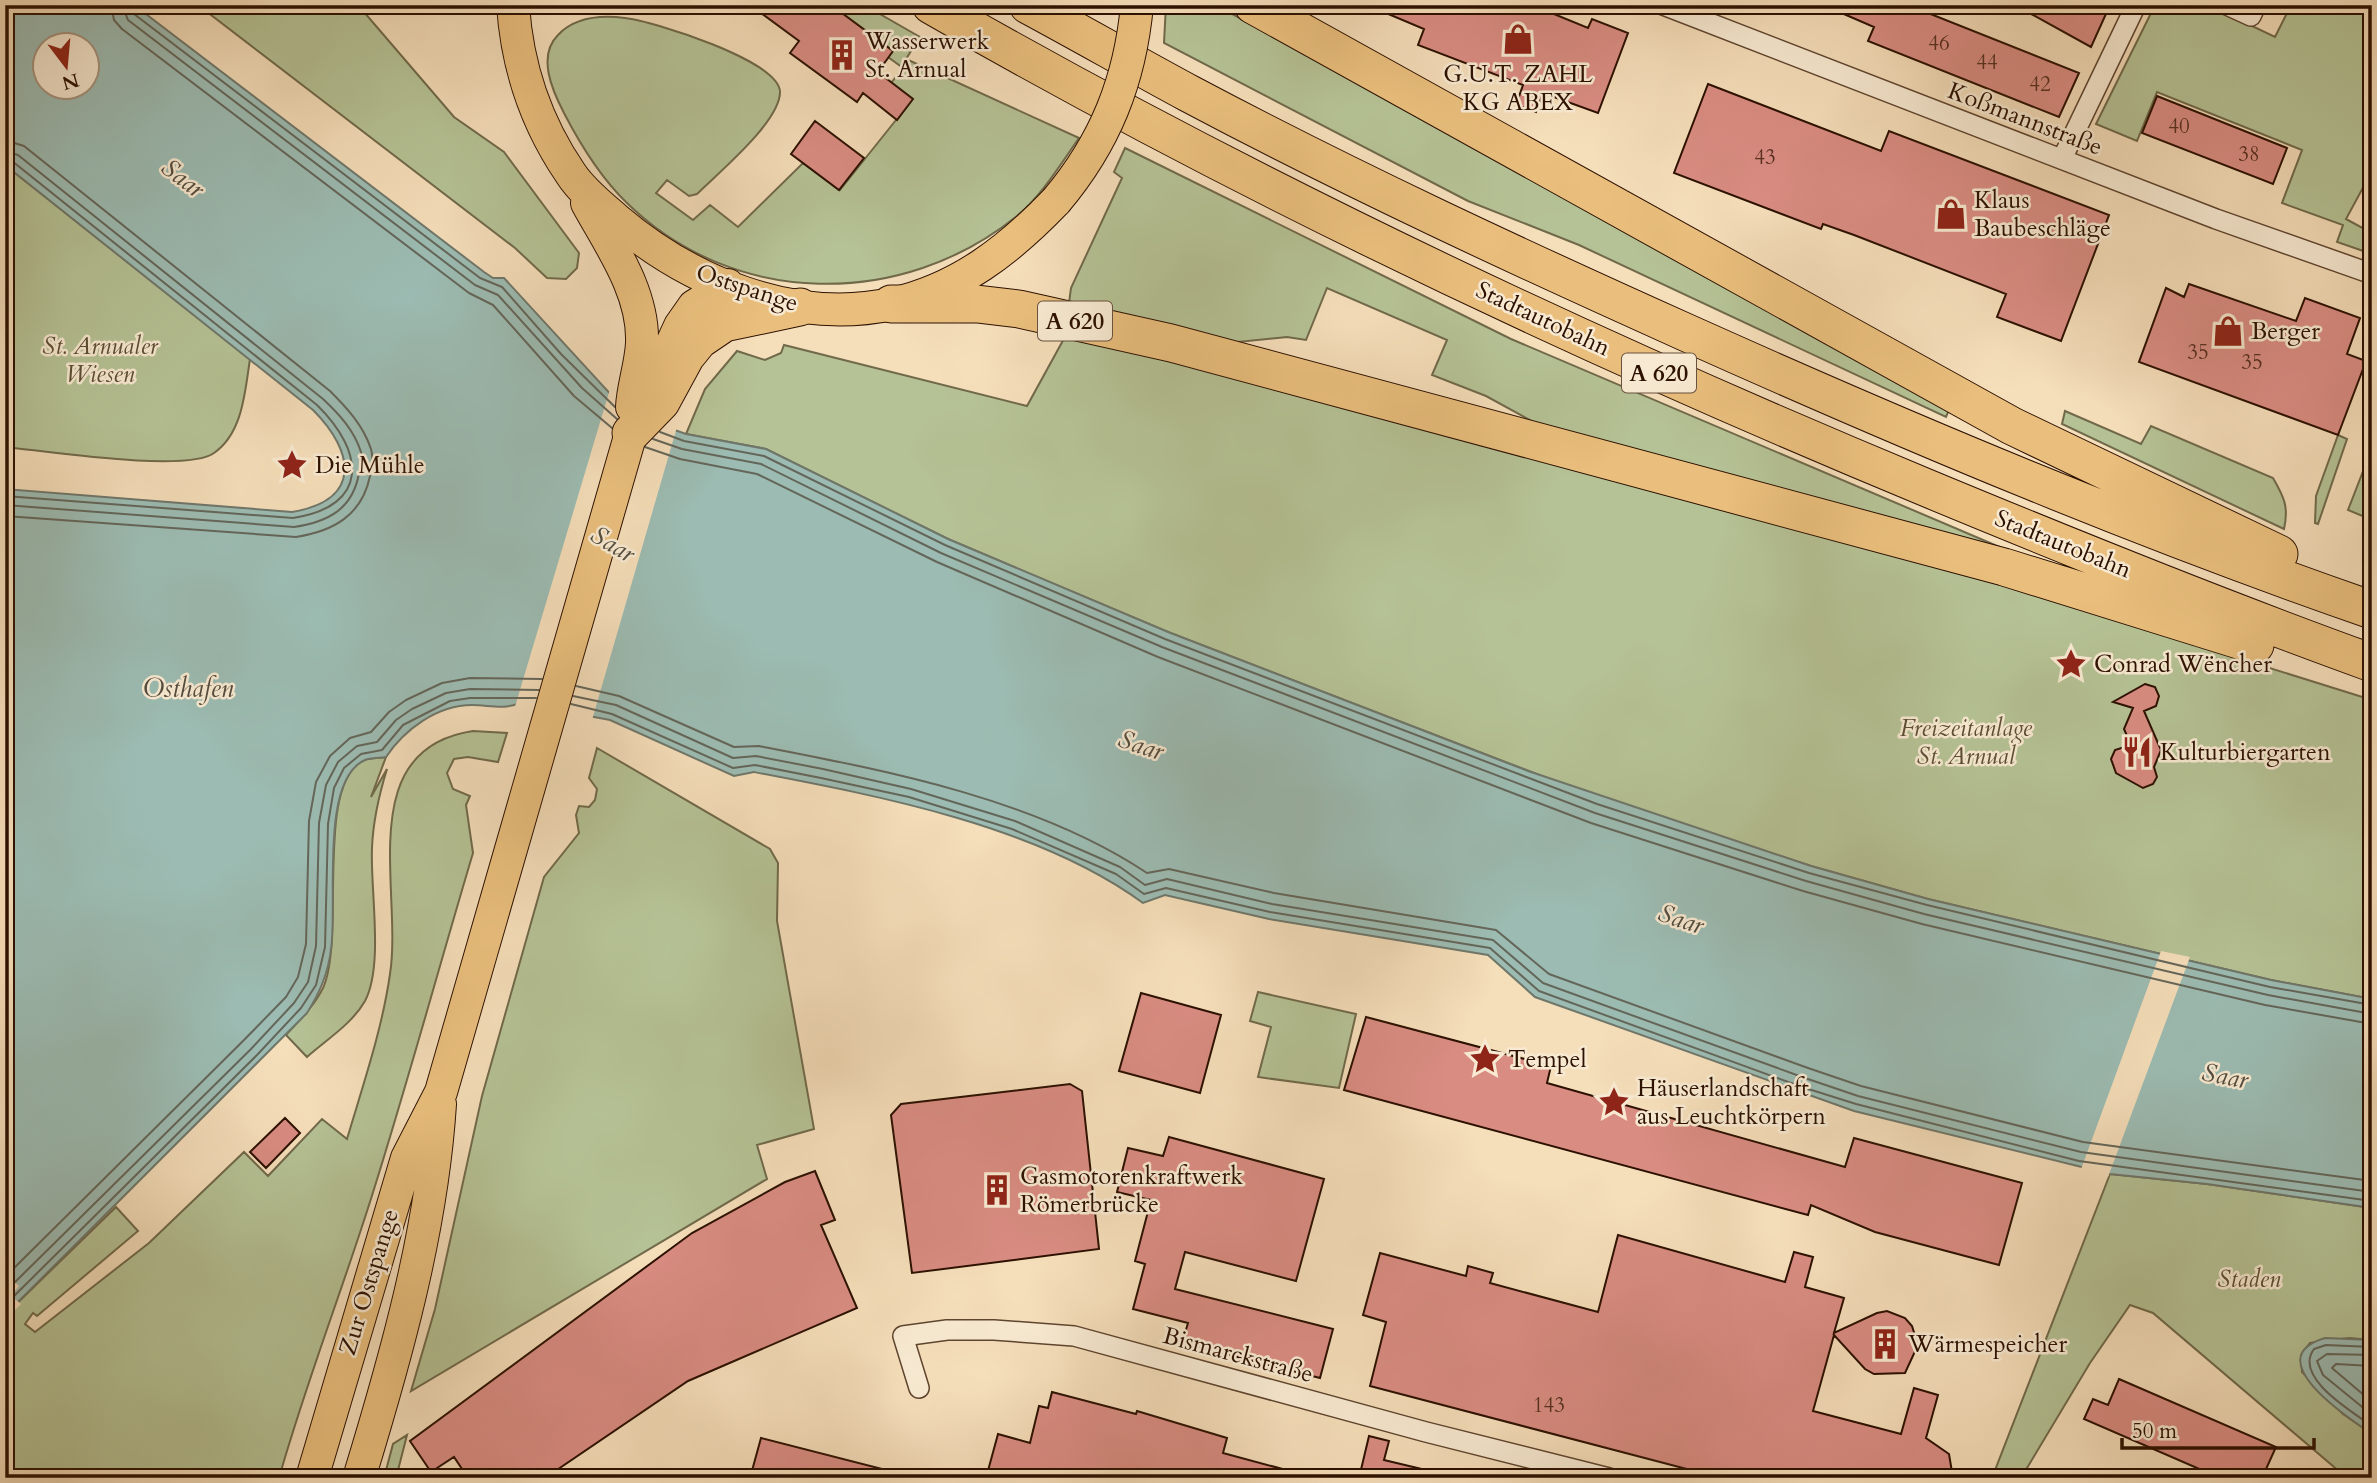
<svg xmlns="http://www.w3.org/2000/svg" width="2377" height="1483" viewBox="0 0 2377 1483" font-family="Cardo,serif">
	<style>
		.green { fill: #b5c295; stroke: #70694a; stroke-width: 2 }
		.water { fill: #9cbcb3; stroke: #6f776b; stroke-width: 2; fill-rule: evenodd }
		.pier { fill: #f5deba }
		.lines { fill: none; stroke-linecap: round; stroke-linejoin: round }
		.shore { stroke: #64665a; stroke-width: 2 }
		.building { fill: #d98c82; stroke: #2c1000; stroke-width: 2 }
		.minor-casing { stroke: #5e442e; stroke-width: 22 }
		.primary-casing { stroke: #2c1000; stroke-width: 34 }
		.motorway-casing { stroke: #2c1000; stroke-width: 39 }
		.minor { stroke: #f8ead2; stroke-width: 19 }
		.primary { stroke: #eabf7d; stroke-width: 32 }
		.motorway { stroke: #eabf7d; stroke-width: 37 }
		.primary-bridge-casing { stroke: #2c1000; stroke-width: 34; stroke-linecap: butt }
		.primary-bridge { stroke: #eabf7d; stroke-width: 32 }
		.labels { text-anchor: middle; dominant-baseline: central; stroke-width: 5; stroke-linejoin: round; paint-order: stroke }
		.number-label { font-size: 21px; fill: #572f20 }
		.shield { fill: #f8ead2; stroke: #69513f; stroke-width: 2 }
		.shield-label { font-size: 23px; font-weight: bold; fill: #2c1000 }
		.poi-label { font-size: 24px; fill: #2c1000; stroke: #f8ead2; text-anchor: start }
		.street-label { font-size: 24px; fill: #2c1000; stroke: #f8ead2 }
		.park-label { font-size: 24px; font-style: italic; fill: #5c4e34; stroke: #f8ead2 }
		.water-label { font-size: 26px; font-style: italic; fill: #534c3f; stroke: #f8ead2 }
	</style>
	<rect width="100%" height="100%" fill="#f5deba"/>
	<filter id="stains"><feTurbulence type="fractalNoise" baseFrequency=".00286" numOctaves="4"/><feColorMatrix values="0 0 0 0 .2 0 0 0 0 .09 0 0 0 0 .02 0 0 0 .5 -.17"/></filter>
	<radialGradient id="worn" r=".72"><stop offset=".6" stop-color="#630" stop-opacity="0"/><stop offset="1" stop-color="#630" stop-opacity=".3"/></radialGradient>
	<!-- green -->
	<path class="green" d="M198,5h160l96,112 50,35 75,101 -2,15 -11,11 -19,-1 -32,-30z
		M831,5h33l56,32 -14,22 173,79c-19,27 -37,57 -62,78 -115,93 -283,92 -390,-13 -27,-26 -46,-57 -63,-90 -12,-23 -27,-57 -6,-78 17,-18 43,-20 67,-17 28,3 155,43 155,74 0,30 -62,81 -83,102l-8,2 -22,-16 -11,13 37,27 17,-15 28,22 65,-64 37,27 72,-90 -21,-17 12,-15 -15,-11 5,-6z
		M1166,5h17l12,6 4,-6h17l733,405 -3,7 -367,-172 -111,-44 -304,-158z
		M2155,5h53l67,32 16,-32h81v166l-26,48 26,14v21l-35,-12 6,-17 -61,-22 20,-53 -145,-58 -20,49 -41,-17z
		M1125,148l386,191 498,212 -461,-121 -62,-34 -54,-21 15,-35 -120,-52 -21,52 -19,-3 -59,6 -159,-40 2,-15 51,-110 -8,-6z
		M5,165l245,194c-5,32 -7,74 -36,94 -28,20 -168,-2 -209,-6z
		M1066,335l100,24 844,228 362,113v299l-101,-19 -343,-81 -117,-33 -212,-68 -431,-166 -220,-93 -182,-90 -80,-15 19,-45 32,-38 28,9 16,-7 3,-8 243,61z
		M2065,411l76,33 10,-18 122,52c11,19 16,29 11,51l-222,-105z
		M2338,435l9,4 -29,85 -3,-1 1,-27z
		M2372,448v72l-24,-10z
		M473,731l34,2 -9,29 -30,-5 -14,2 -7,14 6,16 17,7 -4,9 7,48c-35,117 -67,236 -104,352 -29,91 -64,181 -90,273h-274v-163l111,-108 22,24 -101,85 -4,-3 -8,11 10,8 114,-89 95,-91 24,24 54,-57 25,20c16,-54 35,-109 43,-165 13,-83 -38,-225 83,-243z
		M597,748l173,101 8,14 -1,58 37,208 -57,16 10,34 -356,212 24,-82 47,-213 62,-219 35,-44 -3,-18 3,-9 10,1 6,-7 2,-11 -8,-11z
		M386,757l-15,40 16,-28c-8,26 -14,52 -15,79 -2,41 12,117 -7,153 -13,23 -39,39 -58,56l-21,-22c13,-14 28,-29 37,-47 23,-50 -9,-205 41,-228 6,-2 16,-2 22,-3z
		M1258,992l98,22 -17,74 -81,-11 13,-50 -21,-6z
		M2110,1174l97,10 165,24v132l-23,-2 -39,5 -9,12 1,17 41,42 29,20v44h-25l-194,-165 -23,-8 -40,58 -69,115h-29z
		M407,1435l-11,43h-12l9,-34z"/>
	<!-- water -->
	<path class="water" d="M5,5h129l350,267 9,6h11l110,120 35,23 37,13 80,15 182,90 220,93 360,139 283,95 117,33 343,81 101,19v209l-165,-24 -97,-10 -256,-63 -319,-114 -47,-42 -219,-36 -104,-24 -22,8c-105,-77 -263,-107 -389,-131l-20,4 -124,-56 -90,-17c-16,7 -31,2 -48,2 -35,0 -68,25 -86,52 -6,1 -16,1 -21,3 -46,20 -27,146 -34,189 -3,25 -11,43 -24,64l-302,302v-826l287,23c70,-12 63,-60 21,-102l-308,-245zM46,46h42v42h-42z
		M2325,1338l47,2v94c-24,-16 -115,-76 -47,-96z"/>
	<!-- pier -->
	<path class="pier" d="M610,389l41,29 26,9 -85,293 -40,-9 -31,-4 -7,3z
		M2161,951l29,6 -82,220 -28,-5z
		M11,1279l8,7 -8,10 10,8 -9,9 -7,-5v-22z"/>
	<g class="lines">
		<!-- shore -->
		<path class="shore" d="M111,5l3,15 8,9 347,264 24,12 81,91 38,32
			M122,5l6,15 347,265 23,10 84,93 35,31
			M131,5l3,9 346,264 22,9 59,67 54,53
			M5,140l19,6 306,245c17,17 33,34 41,58 3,9 0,18 -1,27 -8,39 -36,55 -74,61l-291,-21
			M5,151l13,4 305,244c16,15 31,31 38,53 2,7 0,14 -2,21 -6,36 -31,49 -65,54l-289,-22
			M5,160l7,1 305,244c48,47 53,101 -24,113l-288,-22
			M660,432l24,9 80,15 181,89 220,94 432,165 212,69 118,32 343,82 102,18
			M653,439l29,10 79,15 180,89 221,94 433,166 211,68 118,33 344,81 104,19
			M645,447l35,12 77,15 180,88 221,95 433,166 212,68 119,33 343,81 107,19
			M576,686l43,10 115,51 25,-1c129,25 277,53 388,127l22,-4 105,24 222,37 53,44 259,94 53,18 222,56 289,39
			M573,696l43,9 117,53 23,-2 67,13 88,20 104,32 105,46 25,18 22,-6 105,25 221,36 50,43 262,95 53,18 223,56 291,40
			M571,704l41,10 121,54 22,-3 66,13 88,19 103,32 104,45 28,20 22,-6 104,24 220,36 49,43 263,96 54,17 223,57 293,40
			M5,1277l238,-236 43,-44 12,-20 8,-33 3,-123 7,-39 14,-26 20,-18 21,-6 18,-20 17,-12 36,-17 28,-5 72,1
			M5,1292l246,-243 43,-46 14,-21 8,-36 3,-123 7,-38 12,-23 19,-16 20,-4 19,-22 16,-11 34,-16 24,-4 69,1
			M5,1305l252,-250 44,-47 15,-23 9,-38 3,-123 6,-36 10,-20 17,-14 21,-4 21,-25 47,-24 20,-3h66
			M2372,1347l-46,-2 -12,4c-21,28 37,62 58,77
			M2372,1355l-45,-1 -10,7 6,14 49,40
			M2372,1366l-36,-2 -4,4 40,34"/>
	</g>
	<!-- building -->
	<path class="building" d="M750,5h81l62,46 -15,21 35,27 -16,21 -34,-27 -6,9 -67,-49 9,-12z
		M1367,5h165l56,23 4,-9 36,14 -30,80 -55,-20 -7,19 -20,-7 7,-20 -105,-40 6,-16z
		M1823,5h85l171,68 -20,44 -191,-76 6,-14z
		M2015,5h95l-19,42z
		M1708,84l173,67 8,-20 220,84 -48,126 -64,-24 9,-23 -152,-59 -31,-11 -2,5 -147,-56z
		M2157,96l130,52 -14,36 -131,-51z
		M815,121l49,37 -25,32 -48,-36z
		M2189,284l107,37 9,-23 55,20 -13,36 19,7 -28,74 -199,-73 27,-74 18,9z
		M2145,684l10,3 4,9 -3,10 -12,5 17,39 -7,17 3,10 -4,7 -10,4 -27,-15 -5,-14 4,-9 16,-5 -7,-16 9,-21 -20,-6z
		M1141,993l80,22 -21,78 -81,-22z
		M1366,1017l185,49 -4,17 298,84 9,-29 168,45 -23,82 -124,-33 -64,-27 -3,10 -464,-125z
		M1070,1084l12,7 17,158 -187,24 -21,-158 10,-11z
		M285,1118l15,15 -34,35 -16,-16z
		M1169,1137l155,42 -28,102 -111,-29 -10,37 158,40 -13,49 -138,-35 6,-20 -55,-14 12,-45 -10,-3 16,-61 -34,-8 11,-44 35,8z
		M815,1171l20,49 -14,5 36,83 -169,73 -143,97h-77l-14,-21 -23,15 -21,-31 282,-208 93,-51z
		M1618,1235l167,47 9,-30 19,5 -8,30 39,11 -10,35 43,-20 10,-2 18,7 7,8 6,19 -13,28 -31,1 -9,-5 -31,-34 -21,76 88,23 13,-46 24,7 -12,43 23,16 4,24h-232l-351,-92 16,-64 -23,-7 17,-62 86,23 2,-10 25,7 -3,10 108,29z
		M2119,1379l157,68 -14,31h-42l-136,-59 9,-20 15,6z
		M1052,1392l84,22 1,-3 90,27 -4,15 67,18 -1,7h-303l12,-44 32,9 9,-37 9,2z
		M1369,1436l20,5 -5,19 42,10 -1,8h-66z
		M761,1438l125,32 -1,8h-135z"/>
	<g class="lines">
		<defs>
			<path id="minor" d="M1663,5l553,214 156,55
				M2227,5l24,11 5,-11
				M2062,159l74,-154
				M919,1388l-16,-52 44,-6h47l80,6 352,96 183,46"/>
			<path id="primary" d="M513,5c4,62 23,118 58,169 11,17 30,32 45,45 74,63 177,106 276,85 67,-15 117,-54 164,-103
				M587,203c23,42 57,89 55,140 -1,22 -9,43 -10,64
				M312,1478l95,-320 34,-66 190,-659 49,-107 14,-20 34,-21
				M359,1478c37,-121 73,-248 81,-374"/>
			<path id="motorway" d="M931,5c320,184 656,342 996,483 147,61 295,121 445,175
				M1028,5c54,29 108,60 162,89 162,86 328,163 495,238 225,101 453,197 687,278
				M1253,5l759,421 267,128
				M891,304h86l42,5 152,34 833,224 251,78
				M631,433l30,-31 25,-46 13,-16 25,-17 76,-16"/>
		</defs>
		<!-- minor casing -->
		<use href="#minor" class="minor-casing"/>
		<!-- primary casing -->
		<use href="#primary" class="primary-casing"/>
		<!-- motorway casing -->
		<use href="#motorway" class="motorway-casing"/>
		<!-- minor -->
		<use href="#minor" class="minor"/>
		<!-- primary -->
		<use href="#primary" class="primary"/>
		<!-- motorway -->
		<use href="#motorway" class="motorway"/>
		<defs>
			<path id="primary-bridge" d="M1056,201c49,-58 74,-120 81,-196"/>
		</defs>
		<!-- primary-bridge casing -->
		<use href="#primary-bridge" class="primary-bridge-casing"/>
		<!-- primary-bridge -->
		<use href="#primary-bridge" class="primary-bridge"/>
	</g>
	<!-- icons -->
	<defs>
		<symbol id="shop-bare" viewBox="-9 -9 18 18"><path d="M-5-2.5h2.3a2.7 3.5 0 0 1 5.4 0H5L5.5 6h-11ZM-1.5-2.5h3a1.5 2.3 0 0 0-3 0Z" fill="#8f2418" stroke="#f8ead2" stroke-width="2.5" paint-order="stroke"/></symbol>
		<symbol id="building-bare" viewBox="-9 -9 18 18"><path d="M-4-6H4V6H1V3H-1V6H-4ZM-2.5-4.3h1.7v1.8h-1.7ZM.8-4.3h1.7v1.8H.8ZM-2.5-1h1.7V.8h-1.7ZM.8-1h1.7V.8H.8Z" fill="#8f2418" stroke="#f8ead2" stroke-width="2.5" paint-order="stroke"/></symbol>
		<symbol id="sight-bare" viewBox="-9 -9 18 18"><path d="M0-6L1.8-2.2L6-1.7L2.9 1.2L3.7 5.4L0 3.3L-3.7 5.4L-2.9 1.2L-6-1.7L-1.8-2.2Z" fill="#8f2418" stroke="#f8ead2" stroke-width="2.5" paint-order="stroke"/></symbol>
		<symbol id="restaurant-bare" viewBox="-9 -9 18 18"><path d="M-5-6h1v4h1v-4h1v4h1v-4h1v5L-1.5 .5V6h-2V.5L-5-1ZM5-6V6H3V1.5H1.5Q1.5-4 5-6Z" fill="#8f2418" stroke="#f8ead2" stroke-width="2.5" paint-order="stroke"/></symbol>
	</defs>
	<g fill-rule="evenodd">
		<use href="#shop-bare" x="1496" y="17" width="44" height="44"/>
		<use href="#building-bare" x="820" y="33" width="44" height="44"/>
		<use href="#shop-bare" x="1929" y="192" width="44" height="44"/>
		<use href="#shop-bare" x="2206" y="309" width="44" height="44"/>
		<use href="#sight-bare" x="270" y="443" width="44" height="44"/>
		<use href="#sight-bare" x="2049" y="642" width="44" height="44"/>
		<use href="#restaurant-bare" x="2115" y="730" width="44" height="44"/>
		<use href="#sight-bare" x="1463" y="1037" width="44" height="44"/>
		<use href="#sight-bare" x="1592" y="1080" width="44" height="44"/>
		<use href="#building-bare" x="975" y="1168" width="44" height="44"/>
		<use href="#building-bare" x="1863" y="1322" width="44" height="44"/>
	</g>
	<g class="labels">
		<!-- number labels -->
		<g class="number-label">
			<text x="1939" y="43">46</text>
			<text x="1987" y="62">44</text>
			<text x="2040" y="84">42</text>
			<text x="2179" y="126">40</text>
			<text x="2249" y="154">38</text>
			<text x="1765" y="157">43</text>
			<text x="2198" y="352">35</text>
			<text x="2252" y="362">35</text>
			<text x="1549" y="1405">143</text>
		</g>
		<!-- shield labels -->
		<g class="shield">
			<rect x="1038" y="301.5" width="74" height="39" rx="5"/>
			<rect x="1622" y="353.5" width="74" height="39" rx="5"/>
		</g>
		<g class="shield-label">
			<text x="1075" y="321">A 620</text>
			<text x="1659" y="373">A 620</text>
		</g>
		<!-- poi labels -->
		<g class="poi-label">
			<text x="865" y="41">Wasserwerk<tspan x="865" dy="28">St. Arnual</tspan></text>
			<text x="1518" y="74" text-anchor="middle">G.U.T. ZAHL<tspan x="1518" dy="28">KG ABEX</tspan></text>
			<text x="1974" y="200">Klaus<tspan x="1974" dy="28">Baubeschläge</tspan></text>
			<text x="2251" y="331">Berger</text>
			<text x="315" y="465">Die Mühle</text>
			<text x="2094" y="664">Conrad Wëncher</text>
			<text x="2160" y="752">Kulturbiergarten</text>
			<text x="1508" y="1059">Tempel</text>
			<text x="1637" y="1088">Häuserlandschaft<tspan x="1637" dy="28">aus Leuchtkörpern</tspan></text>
			<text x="1020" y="1176">Gasmotorenkraftwerk<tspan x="1020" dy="28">Römerbrücke</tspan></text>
			<text x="1908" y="1344">Wärmespeicher</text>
		</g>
		<!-- street labels -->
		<g class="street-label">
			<text transform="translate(2025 119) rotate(21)">Koßmannstraße</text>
			<text transform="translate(747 288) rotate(18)">Ostspange</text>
			<text transform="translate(1543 319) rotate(25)">Stadtautobahn</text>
			<text transform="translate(2063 544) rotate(22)">Stadtautobahn</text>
			<text transform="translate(369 1282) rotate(-73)">Zur Ostspange</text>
			<text transform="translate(1238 1355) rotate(15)">Bismarckstraße</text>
		</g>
		<!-- park labels -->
		<g class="park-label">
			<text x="100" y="346">St. Arnualer<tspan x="100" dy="28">Wiesen</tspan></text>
			<text x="1966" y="728">Freizeitanlage<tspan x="1966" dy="28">St. Arnual</tspan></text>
			<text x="2249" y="1279">Staden</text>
		</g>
		<!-- water labels -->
		<g class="water-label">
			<text transform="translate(183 178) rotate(37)">Saar</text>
			<text transform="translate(613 544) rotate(30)">Saar</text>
			<text x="188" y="688">Osthafen</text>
			<text transform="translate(1141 745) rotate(18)">Saar</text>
			<text transform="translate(1681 919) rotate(18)">Saar</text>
			<text transform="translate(2225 1076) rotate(10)">Saar</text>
		</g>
	</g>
	<!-- margin -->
	<rect width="2377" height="1483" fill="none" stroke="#f5deba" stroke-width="28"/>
	<rect x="7" y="7" width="2363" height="1469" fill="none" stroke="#2c1000" stroke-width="3.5"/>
	<rect x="14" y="14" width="2349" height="1455" fill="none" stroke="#2c1000" stroke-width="2"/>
	<!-- north arrow -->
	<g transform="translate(66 66) rotate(164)"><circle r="33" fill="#f8ead2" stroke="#a6937e" stroke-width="2"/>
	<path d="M0-5L12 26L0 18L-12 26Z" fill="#8f2418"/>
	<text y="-10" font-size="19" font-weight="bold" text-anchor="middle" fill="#2c1000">N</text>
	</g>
	<!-- scale -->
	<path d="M2122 1438v10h192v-10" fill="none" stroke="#2c1000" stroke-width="3.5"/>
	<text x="2132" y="1438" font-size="21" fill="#2c1000" stroke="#f8ead2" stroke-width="5" paint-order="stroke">50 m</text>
	<rect width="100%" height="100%" filter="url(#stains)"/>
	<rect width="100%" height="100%" fill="url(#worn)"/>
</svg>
